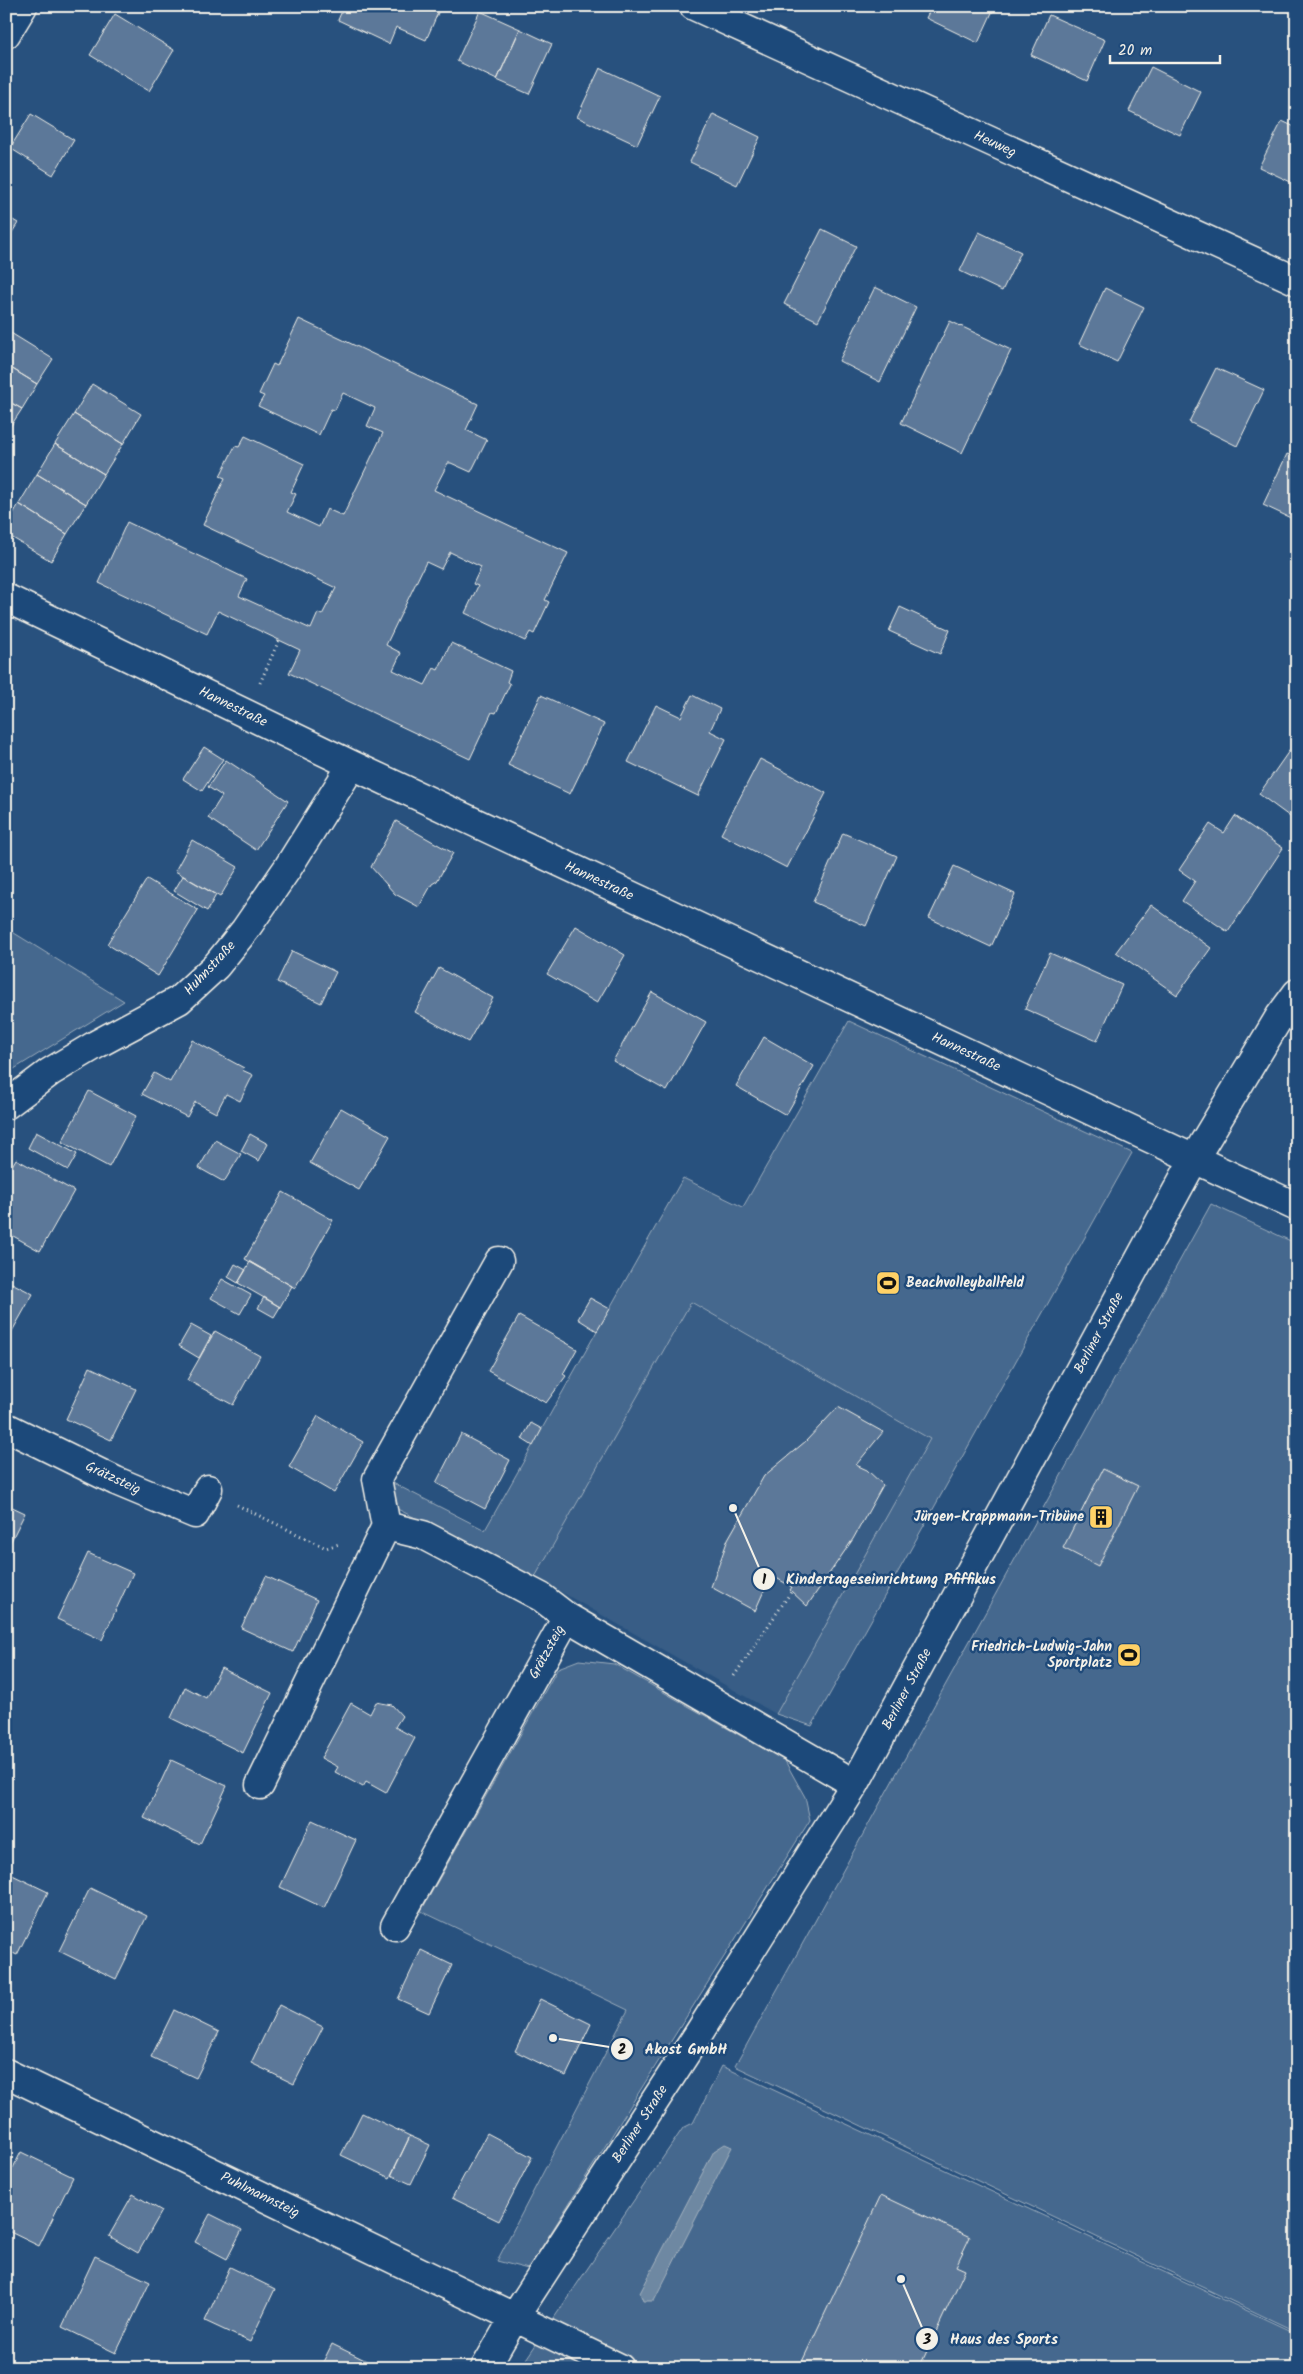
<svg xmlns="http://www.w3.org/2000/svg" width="1303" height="2374" viewBox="0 0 1303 2374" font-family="Kalam,sans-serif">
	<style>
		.built { fill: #375d86 }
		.green { fill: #45688e; stroke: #9cacbb }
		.water { fill: #6e88a2; stroke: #a4b2be }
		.building { fill: #5b7899; stroke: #f4f1e8 }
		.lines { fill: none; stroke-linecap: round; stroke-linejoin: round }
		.minor-casing { stroke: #f4f1e8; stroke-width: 31 }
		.path { stroke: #f4f1e8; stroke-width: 3; stroke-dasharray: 1 4; stroke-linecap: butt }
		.minor { stroke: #1f4a7a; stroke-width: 28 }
		.labels { text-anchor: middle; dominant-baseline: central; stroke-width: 5; stroke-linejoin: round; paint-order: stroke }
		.street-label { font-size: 14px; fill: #f4f1e8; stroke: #1f4a7a }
		.poi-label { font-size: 14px; font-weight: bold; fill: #f4f1e8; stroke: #1f4a7a; text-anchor: end }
		.leader { fill: none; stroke: #f4f1e8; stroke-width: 2 }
		.callout-dot { fill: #f4f1e8; stroke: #1f4a7a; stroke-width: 2 }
		.mark-label { font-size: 15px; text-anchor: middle; font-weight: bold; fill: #111 }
		.callout-label { font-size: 15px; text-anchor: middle; font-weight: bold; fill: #f4f1e8; stroke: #1f4a7a; stroke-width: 5; stroke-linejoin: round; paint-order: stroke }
	</style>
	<rect width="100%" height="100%" fill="#28517e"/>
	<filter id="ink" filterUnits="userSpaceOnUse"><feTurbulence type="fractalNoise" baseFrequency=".02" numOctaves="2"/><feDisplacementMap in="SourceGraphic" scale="10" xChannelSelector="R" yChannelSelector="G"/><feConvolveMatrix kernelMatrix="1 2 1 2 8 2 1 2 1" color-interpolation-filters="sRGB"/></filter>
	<g filter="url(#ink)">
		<!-- built -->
		<path class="built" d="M690,1302l240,137 -154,275 -241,-137z"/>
		<!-- green -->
		<path class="green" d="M6,928l118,73 -118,73z
			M849,1021l283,132 -320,573 -36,-12 154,-275 -239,-137 -156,275 -160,-79 10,-19 100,51 198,-352 60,29z
			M1211,1204l86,40v1088l-562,-266z
			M579,1660l35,4 171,97 20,36 5,23 -282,449 -31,-8 131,-251 -207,-99 137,-243z
			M722,2066l575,268v34h-777l163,-240 10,-5z"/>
		<!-- water -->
		<path class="water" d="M725,2144l7,3 -78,154h-11l-3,-8 74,-142z"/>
		<!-- building -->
		<path class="building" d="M344,6h97l-15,34 -30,-13 -7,17 -51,-24z
			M932,6h63l-17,37 -52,-25z
			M480,11l40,18 -23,51 -40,-19z
			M115,14l59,36 -25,41 -59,-36z
			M1049,15l56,25 -18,41 -56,-26z
			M520,29l32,15 -23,50 -32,-14z
			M1151,67l50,25 -21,43 -51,-24z
			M600,68l60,28 -23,49 -60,-28z
			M31,114l43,26 -21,35 -43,-27z
			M713,114l47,23 -23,48 -47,-23z
			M1282,121l15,7v57l-38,-18z
			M6,216l12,7 -12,19z
			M822,229l34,17 -38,75 -34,-17z
			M979,232l42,20 -19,39 -42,-20z
			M875,287l41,20 -36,75 -41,-21z
			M1105,288l39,19 -27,55 -38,-18z
			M299,319l179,85 -12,26 21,10 -16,32 -20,-9h-3l-14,27 134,63 -23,47 4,2 -15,32 -4,-2 -5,9 -60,-28 13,-27 -5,-2 8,-17 -31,-15 -9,17 -15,-7 -40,83 15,8 -8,17 32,15 9,-17 4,2 13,-27 60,28 -4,11 3,2 -14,29 -4,-1 -22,47 -181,-86 11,-23 -21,-10 -61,-29 -11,23 -108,-51 28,-61 120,57 -8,17 72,33 7,-16 4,2 14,-27 -133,-63 22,-47 -5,-2 15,-30 4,1 6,-11 59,28 -13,28 5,2 -9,18 32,15 8,-18 16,7 40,-83 -16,-7 8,-18 -32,-15 -8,17 -4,-1 -12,26 -61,-29 6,-10 -5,-2 14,-30 4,2z
			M950,321l61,29 -49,103 -61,-30z
			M6,330l47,29 -16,25 -31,-19z
			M6,365l31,19 -15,25 -16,-9z
			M1216,368l48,22 -27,56 -48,-24z
			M92,384l49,30 -18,30 -49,-30z
			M6,400l16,9 -16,24z
			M74,414l49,30 -19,30 -49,-30z
			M55,444l49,30 -18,30 -49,-30z
			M1287,454l10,4v63l-34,-16z
			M37,474l49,30 -19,30 -48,-30z
			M19,504l48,30 -16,27 -45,-27v-9z
			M900,607l50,23 -10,24 -51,-23z
			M541,695l63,29 -34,70 -62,-29z
			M692,695l28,14 -10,22 16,8 -28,57 -70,-34 28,-57 25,12z
			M1296,741h1v81l-38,-28z
			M204,747l19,12 -21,32 -19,-12z
			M760,759l66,34 -39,75 -66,-34z
			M226,760l62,41 -32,49 -48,-32 14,-22 -14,-9z
			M1235,816l48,32 -55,84 -46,-31 13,-20 -16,-11 31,-46 14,9z
			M396,821l57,32 -16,28 -5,3 -13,23 -24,-13 -24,-27z
			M843,833l54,23 -31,70 -53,-24z
			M192,840l46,27 -18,30 -45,-26z
			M954,866l61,28 -24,53 -62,-29z
			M183,876l33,19 -9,16 -33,-20z
			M147,879l51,31 -40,66 -51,-32z
			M1151,905l60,43 -34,47 -61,-43z
			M576,926l49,29 -28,48 -50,-29z
			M292,951l44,21 -15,31 -44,-21z
			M1050,953l72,32 -25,56 -72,-32z
			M439,968l54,30 -25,44 -53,-30z
			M652,992l54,30 -39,69 -54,-30z
			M764,1037l50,29 -28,49 -50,-29z
			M192,1040l52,28 -2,2 11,5 -13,26 -14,-7 -10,19 -21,-11 -8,15 -45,-23 12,-21 16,9z
			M89,1091l47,25 -27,51 -47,-25z
			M341,1108l49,28 -31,54 -49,-27z
			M36,1132l41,22 -9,16 -40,-22z
			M250,1134l18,10 -9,17 -18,-10z
			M215,1140l26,14 -17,28 -25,-14z
			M16,1159l58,32 -34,60 -34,-19v-56z
			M283,1192l50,28 -38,68 -50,-29z
			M250,1262l42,24 -12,21 -42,-24z
			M235,1264l11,6 -8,13 -10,-6z
			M222,1279l29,16 -11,19 -29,-16z
			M6,1280l27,14 -27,48z
			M264,1297l16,10 -6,10 -16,-9z
			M590,1298l20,11 -13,22 -19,-12z
			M519,1316l58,33 -14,25 3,2 -20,27 -58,-32z
			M191,1325l20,11 -12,22 -20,-12z
			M215,1331l45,25 -27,49 -46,-25z
			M90,1367l46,22 -25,51 -45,-21z
			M838,1407l45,25 -27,33 11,5 16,15 -30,54 -46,67 -17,-16 2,-3 -21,-12 -16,36 -44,-24 17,-48 36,-63 42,-35z
			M318,1416l45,26 -29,51 -45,-26z
			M531,1423l11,6 -9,17 -11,-7z
			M461,1434l49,26 -25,49 -49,-26z
			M1103,1469l35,17 -40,80 -35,-18z
			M6,1504l19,9 -19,38z
			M88,1553l45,20 -31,67 -45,-21z
			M266,1576l51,24 -24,52 -52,-24z
			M221,1668l51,25 -29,60 -72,-35 14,-31 21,11z
			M376,1702l16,3 10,11 -7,11 20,11 -29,55 -20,-11 -3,5 -28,-15 3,-5 -17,-9 30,-55 19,11z
			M171,1760l56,26 -27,58 -56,-26z
			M312,1820l44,20 -32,68 -44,-21z
			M6,1872l42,20 -31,63 -11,-5z
			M90,1888l57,28 -31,63 -57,-28z
			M421,1950l31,15 -23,48 -31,-14z
			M540,1999l51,25 -25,52 -51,-25z
			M279,2005l44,22 -29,57 -43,-21z
			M174,2010l45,22 -23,46 -45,-21z
			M362,2113l48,23 -20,42 -49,-23z
			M487,2133l45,24 -33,64 -47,-23z
			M410,2136l20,9 -19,39 -20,-9z
			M21,2152l52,25 -34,69 -33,-16v-48z
			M133,2194l29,17 -24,42 -29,-17z
			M881,2195l89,42 -14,29 9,4 -46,98h-120z
			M210,2214l32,16 -15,29 -32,-17z
			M95,2256l55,26 -34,71 -54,-26z
			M230,2267l45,22 -25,53 -45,-21z
			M332,2344l47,23v1h-59z"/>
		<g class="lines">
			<defs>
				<path id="minor" d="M694,6l603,275
					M6,34l17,-28
					M6,598l346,167 945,442
					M6,1105l44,-33 47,-28 82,-44 37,-34 29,-36 42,-61 65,-104
					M6,1427l110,54 79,33 13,-25
					M386,1526l37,9 118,62 26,20 288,167
					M386,1526l-9,-47 122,-218
					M260,1785l126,-259
					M395,1926l172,-309
					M6,2073l614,295
					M485,2368l29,-50 183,-282 158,-252 339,-625 86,-143 17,-23"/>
			</defs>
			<!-- minor casing -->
			<use href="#minor" class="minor-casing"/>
			<!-- path -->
			<path class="path" d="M260,683l19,-43
				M237,1505l89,43 13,-4
				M734,1676l57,-84"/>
			<!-- minor -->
			<use href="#minor" class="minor"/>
		</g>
	</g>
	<!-- icons -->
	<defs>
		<symbol id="stadium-square" viewBox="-11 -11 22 22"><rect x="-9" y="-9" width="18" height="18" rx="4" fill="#ffd166" stroke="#1f4a7a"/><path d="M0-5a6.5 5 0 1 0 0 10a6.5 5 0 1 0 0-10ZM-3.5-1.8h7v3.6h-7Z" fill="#111"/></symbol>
		<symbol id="building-square" viewBox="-11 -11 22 22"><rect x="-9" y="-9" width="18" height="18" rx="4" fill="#ffd166" stroke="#1f4a7a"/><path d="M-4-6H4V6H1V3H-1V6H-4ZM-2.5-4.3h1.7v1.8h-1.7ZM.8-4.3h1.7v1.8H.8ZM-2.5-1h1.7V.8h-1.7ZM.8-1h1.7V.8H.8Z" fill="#111"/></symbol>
	</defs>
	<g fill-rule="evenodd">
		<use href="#stadium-square" x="874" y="1269" width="28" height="28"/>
		<use href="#building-square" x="1087" y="1503" width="28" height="28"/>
		<use href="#stadium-square" x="1115" y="1641" width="28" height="28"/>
	</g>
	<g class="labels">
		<!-- street labels -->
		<g class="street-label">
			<text transform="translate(995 144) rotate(25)">Heuweg</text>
			<text transform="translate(233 707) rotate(26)">Hannestraße</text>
			<text transform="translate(599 881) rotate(25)">Hannestraße</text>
			<text transform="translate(210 968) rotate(-47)">Huhnstraße</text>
			<text transform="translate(966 1052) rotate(25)">Hannestraße</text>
			<text transform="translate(1099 1333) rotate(-62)">Berliner Straße</text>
			<text transform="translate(113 1478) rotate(25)">Grätzsteig</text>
			<text transform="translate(547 1652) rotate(-61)">Grätzsteig</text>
			<text transform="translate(907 1689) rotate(-62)">Berliner Straße</text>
			<text transform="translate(640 2124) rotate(-57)">Berliner Straße</text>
			<text transform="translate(260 2195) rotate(26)">Puhlmannsteig</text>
		</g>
		<!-- poi labels -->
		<g class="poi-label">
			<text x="906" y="1283" text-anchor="start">Beachvolleyballfeld</text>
			<text x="1084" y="1517">Jürgen-Krappmann-Tribüne</text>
			<text x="1112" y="1647">Friedrich-Ludwig-Jahn<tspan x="1112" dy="16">Sportplatz</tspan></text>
		</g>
	</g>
	<!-- callouts -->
	<path class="leader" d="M733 1508L764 1579M553 2038L622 2049M901 2279L927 2339"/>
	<g class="callout-dot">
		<circle cx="733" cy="1508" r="5"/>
		<circle cx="553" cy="2038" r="5"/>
		<circle cx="901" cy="2279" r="5"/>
		<circle cx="764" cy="1579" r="12"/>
		<circle cx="622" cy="2049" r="12"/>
		<circle cx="927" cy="2339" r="12"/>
	</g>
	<g class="mark-label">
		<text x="764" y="1584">1</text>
		<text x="622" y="2054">2</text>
		<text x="927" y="2344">3</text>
	</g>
	<g class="callout-label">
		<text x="891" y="1584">Kindertageseinrichtung Pfiffikus</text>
		<text x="686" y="2054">Akost GmbH</text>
		<text x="1004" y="2344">Haus des Sports</text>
	</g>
	<!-- margin -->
	<rect width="1303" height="2374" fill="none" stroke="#1f4a7a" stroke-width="25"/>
	<rect x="12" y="12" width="1278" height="2349" fill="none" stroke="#f4f1e8" stroke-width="2" filter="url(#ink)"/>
	<!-- scale -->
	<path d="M1110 55v8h110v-8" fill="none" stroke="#f4f1e8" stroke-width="2.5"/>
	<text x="1118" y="55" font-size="15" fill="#f4f1e8" stroke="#1f4a7a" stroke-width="4" paint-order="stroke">20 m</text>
</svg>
